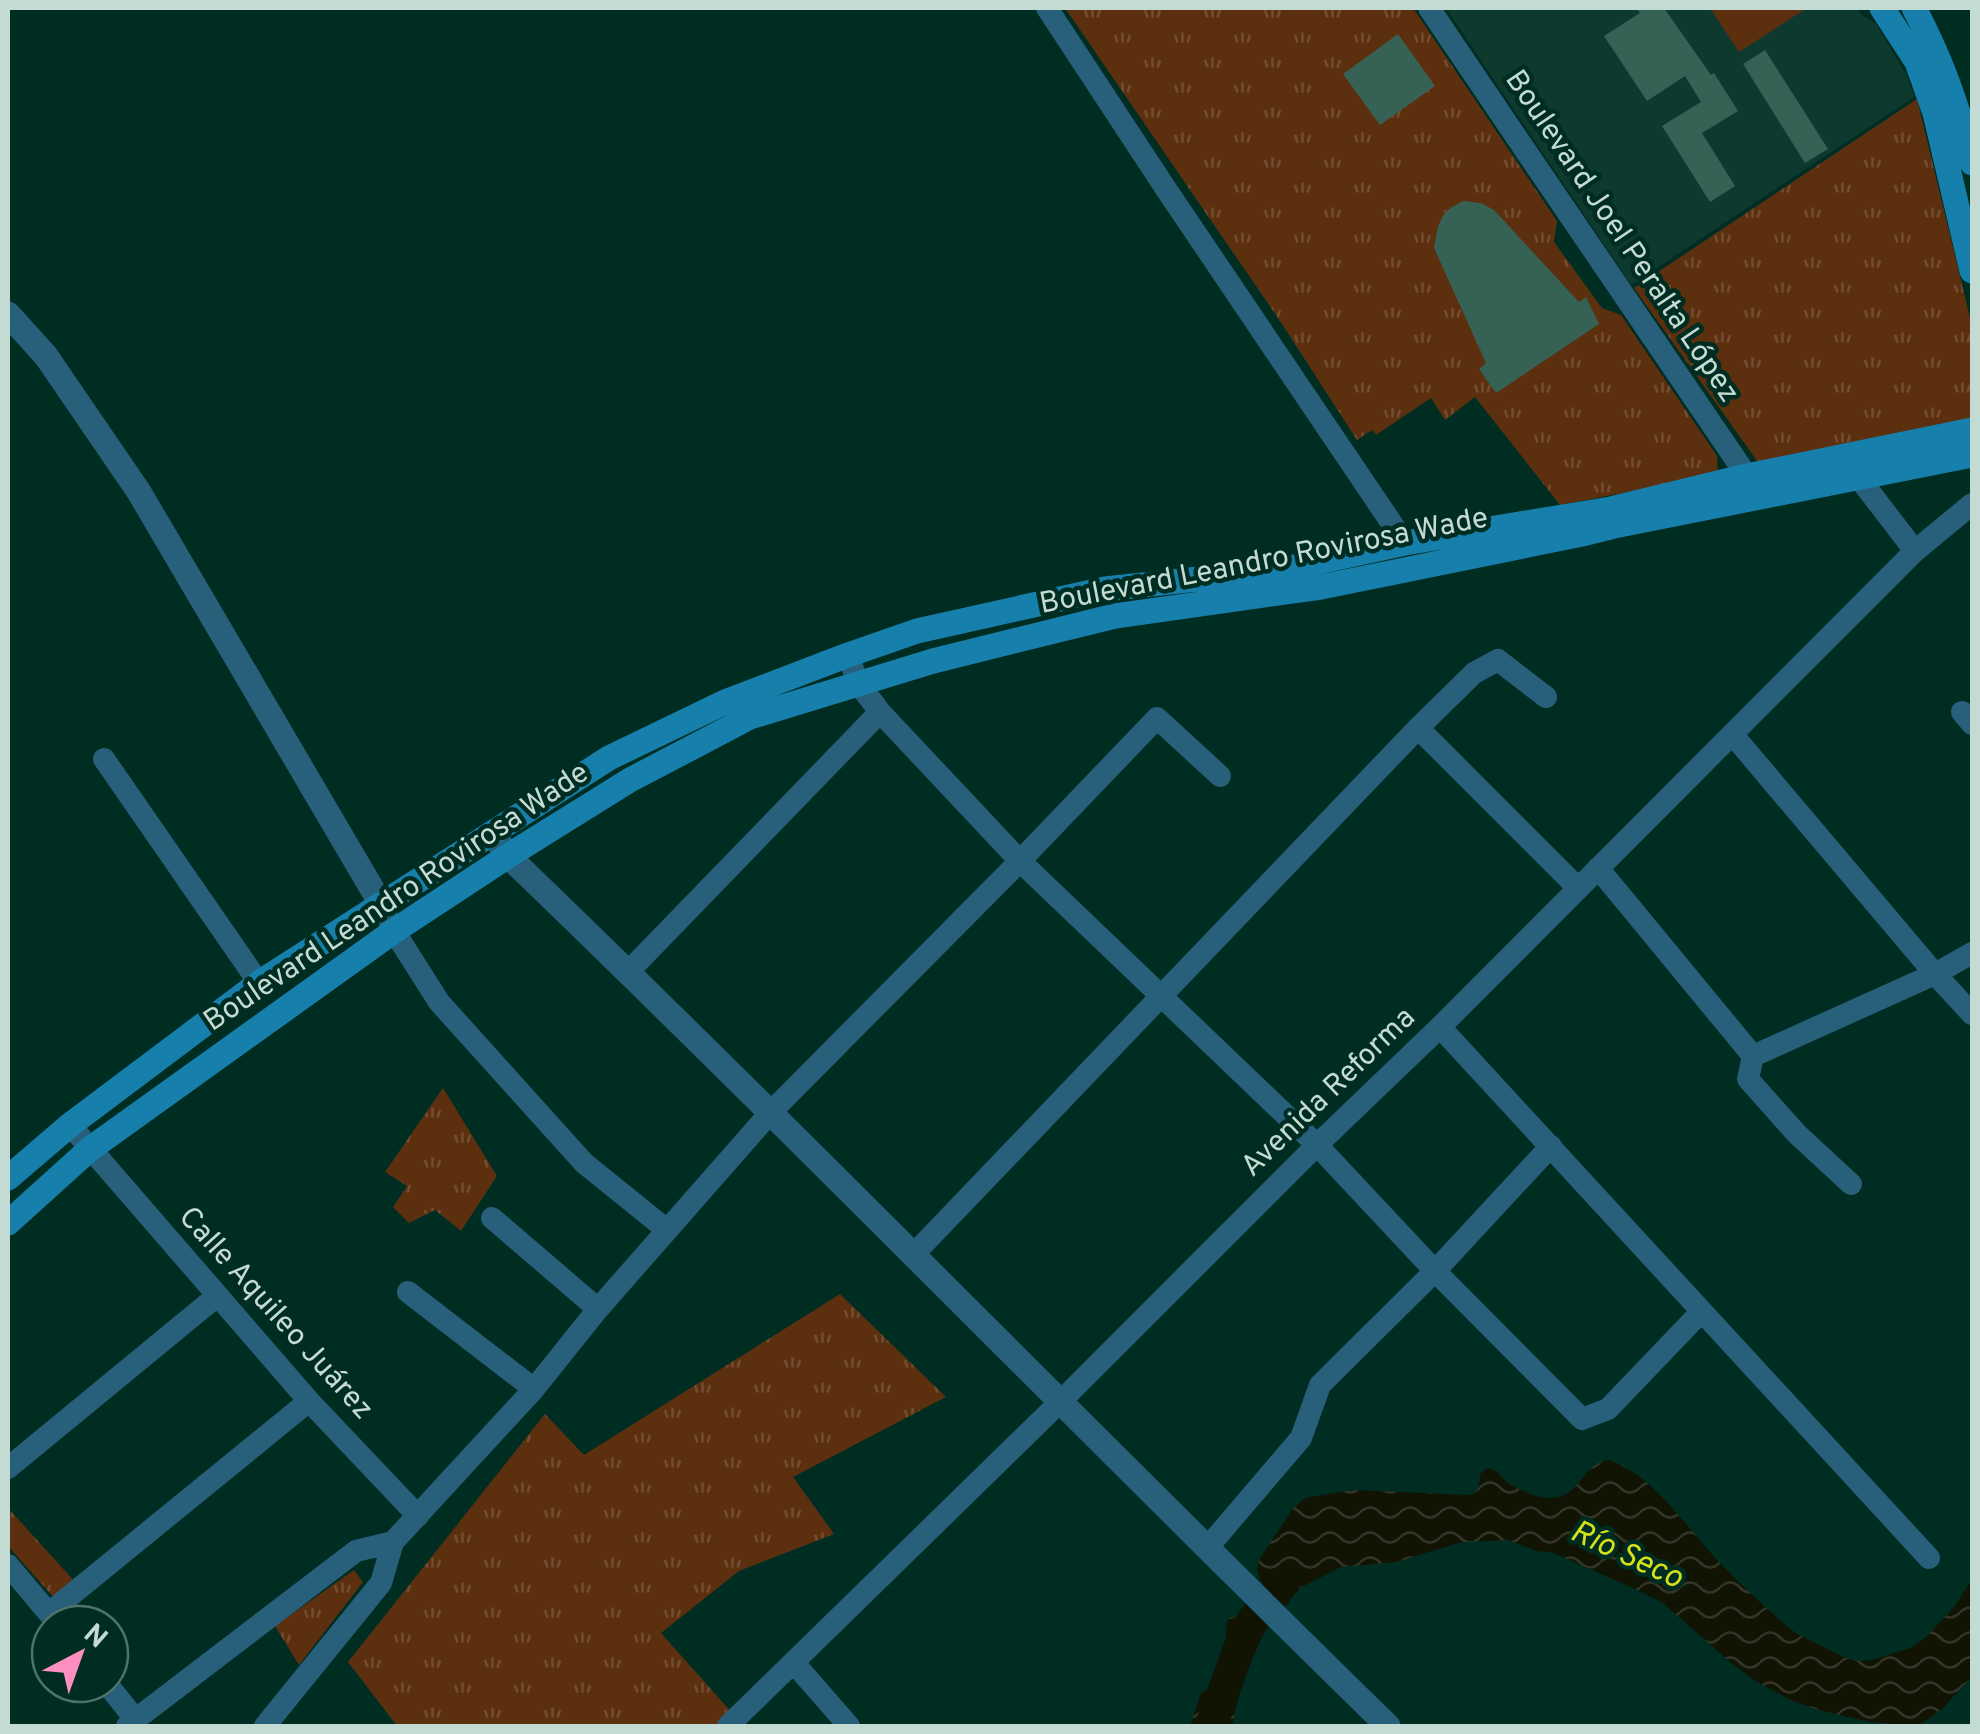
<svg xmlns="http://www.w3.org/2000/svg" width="1980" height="1734" viewBox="0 0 1980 1734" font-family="Overpass,sans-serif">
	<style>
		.built { fill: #0e392f }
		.grass { fill: url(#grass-tufts) }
		.pitch { fill: #5c2f0f }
		.water { fill: url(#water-waves) }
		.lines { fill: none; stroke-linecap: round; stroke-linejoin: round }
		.river { stroke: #111303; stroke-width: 32 }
		.building { fill: #366255 }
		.minor { stroke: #285f7a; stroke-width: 22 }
		.tertiary { stroke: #285f7a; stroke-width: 25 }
		.secondary { stroke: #177fab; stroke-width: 25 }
		.labels { text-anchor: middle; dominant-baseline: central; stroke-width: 9; stroke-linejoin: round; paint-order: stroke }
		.street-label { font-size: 30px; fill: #c4dbd3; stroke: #002d22 }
		.water-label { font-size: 32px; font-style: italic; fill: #d8e117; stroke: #002d22 }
	</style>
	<defs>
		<pattern id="grass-tufts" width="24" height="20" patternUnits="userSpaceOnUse" patternTransform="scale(2.5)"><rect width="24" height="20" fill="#5c2f0f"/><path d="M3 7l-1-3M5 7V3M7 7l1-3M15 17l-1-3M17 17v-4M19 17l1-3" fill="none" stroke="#724d31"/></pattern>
		<pattern id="water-waves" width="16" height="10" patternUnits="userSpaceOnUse" patternTransform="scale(2.5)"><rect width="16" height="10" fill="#111303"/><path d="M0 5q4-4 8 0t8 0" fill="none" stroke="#323527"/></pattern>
	</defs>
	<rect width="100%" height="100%" fill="#002d22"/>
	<!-- built -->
	<path class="built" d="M1446,8h411l6,8 13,8 31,52 7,21 -283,188z"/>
	<!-- grass -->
	<path class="grass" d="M1065,8h348l144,213 -3,21 48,66 19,7 96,141 1,19 -158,30 -85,-108 -30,23 -14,-22 -55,37 -4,-5 -15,10 -77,-119z
		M1917,99l55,227v105l-212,34 -126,-177z
		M443,1088l54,88 -36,55 -26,-21 -26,13 -16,-16 14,-21 -22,-14z
		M840,1294l106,103 -153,80 41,57 -95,37 -78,62 73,82 -12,11h-325l-49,-64 197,-248 39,41z
		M8,1508l68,75 -21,16 -47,-53z
		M354,1570l9,12 -64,83 -24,-39z"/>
	<!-- pitch -->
	<path class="pitch" d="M1710,8h97l-68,44z"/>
	<!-- water -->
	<path class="water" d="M1610,1460c46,18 76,67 109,102 22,23 45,44 69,65l9,7 49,24 14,3 13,-1 37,-12 15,-10 29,-31 18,-28v97l-29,32 -20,15 -10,3 -43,-4 -51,-12 -26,-9 -36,-19 -27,-20 -67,-59 -28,-14 -81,-36 -17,-2 -29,-11 -46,2 -66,20 -55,5 -51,26 -15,2 -14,-13 -4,-13 3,-11 32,-48 13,-12 49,-8 114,5c13,-2 11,-11 12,-21l8,-6c10,3 11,7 19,14 7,6 20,11 29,14 47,11 41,-33 74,-36z
		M1241,1616l12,4 7,8 1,11 -20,47 -9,40h-42l11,-33 13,-5 5,-7c-3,-18 5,-20 7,-36 1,-11 -2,-16 3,-27z"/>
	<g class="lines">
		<!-- river -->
		<path class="river" d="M1211,1726l30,-83 12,-23 32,-39"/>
	</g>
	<!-- building -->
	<path class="building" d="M1636,8h28l47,67 3,-2 24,38 -36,22 33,53 -25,16 -48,-76 39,-24 -16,-26 -38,25 -43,-65 36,-23z
		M1398,34l37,52 -55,39 -37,-51z
		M1765,50l63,99 -23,14 -62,-99z
		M1463,201l18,2 13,7 85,92 7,-5 13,27 -103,69 -17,-24 7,-6 -52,-115 4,-22 5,-10 6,-7z"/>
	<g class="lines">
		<!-- minor -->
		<path class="minor" d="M1047,8l119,181 239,354
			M1429,8c106,156 211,313 318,468l10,10
			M1859,478l56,73
			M848,655l10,28 22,29 140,149 297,284 118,126 147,148 26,-10 93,-97
			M1962,712l10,12
			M1418,728l159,159
			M1733,735l202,239 37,40
			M104,759l155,224
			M1598,868l155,188
			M381,904l13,27 45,71 145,161 83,67
			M628,972l252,-260
			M1440,1027l489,531
			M1753,1056l182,-82 37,-21
			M1753,1056l-5,23 49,55 54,50
			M70,1125l239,276 109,115
			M492,1218l106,91
			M914,1254l504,-526 56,-55 24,-13 48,37
			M408,1292l126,97
			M8,1468l209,-172
			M1208,1547l93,-109 19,-53 115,-114 116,-125
			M8,1565l49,58
			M49,1613l260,-212
			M794,1663l55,63
			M107,1684l29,36
			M127,1726l229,-175 37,-9 141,-153 64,-80 172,-196 250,-252 137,-143 63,58
			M265,1726l116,-143 12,-41
			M728,1726l333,-325 256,-256 123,-118 475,-476 57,-47"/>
		<!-- tertiary -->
		<path class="tertiary" d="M8,314l38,42 93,136 242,412
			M496,838l12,18c297,286 585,582 880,870"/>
		<!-- secondary -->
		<path class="secondary" d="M1882,8l35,54 18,51 37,158
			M1914,8c28,53 43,96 58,155
			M8,1178l62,-53 189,-142 350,-225 116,-56 123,-47 69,-24 188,-42 176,-19 124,-27 206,-34 136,-33 225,-46
			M8,1223l82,-74 304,-218 114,-75 122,-76 120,-63 183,-56 182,-45 206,-29 261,-53 32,-8 358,-71"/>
	</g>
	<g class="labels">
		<!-- street labels -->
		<g class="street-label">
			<text transform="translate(1621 237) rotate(56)">Boulevard Joel Peralta López</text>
			<text transform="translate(1264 562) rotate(-11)">Boulevard Leandro Rovirosa Wade</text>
			<text transform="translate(397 898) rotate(-34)">Boulevard Leandro Rovirosa Wade</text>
			<text transform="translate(1329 1093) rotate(-44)">Avenida Reforma</text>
			<text transform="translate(275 1314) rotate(48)">Calle Aquileo Juárez</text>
		</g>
		<!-- water labels -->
		<g class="water-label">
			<text transform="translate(1626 1556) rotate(25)">Río Seco</text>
		</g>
	</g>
	<!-- border -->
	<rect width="1980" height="1734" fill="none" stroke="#c4dbd3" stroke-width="20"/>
	<!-- north arrow -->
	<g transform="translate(80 1654) rotate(41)"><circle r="48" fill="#002d22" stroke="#4e7369" stroke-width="2.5"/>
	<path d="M0-8L18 38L0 25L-18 38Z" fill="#fd8ec0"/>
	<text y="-15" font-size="28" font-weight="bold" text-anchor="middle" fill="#c4dbd3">N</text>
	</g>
</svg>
